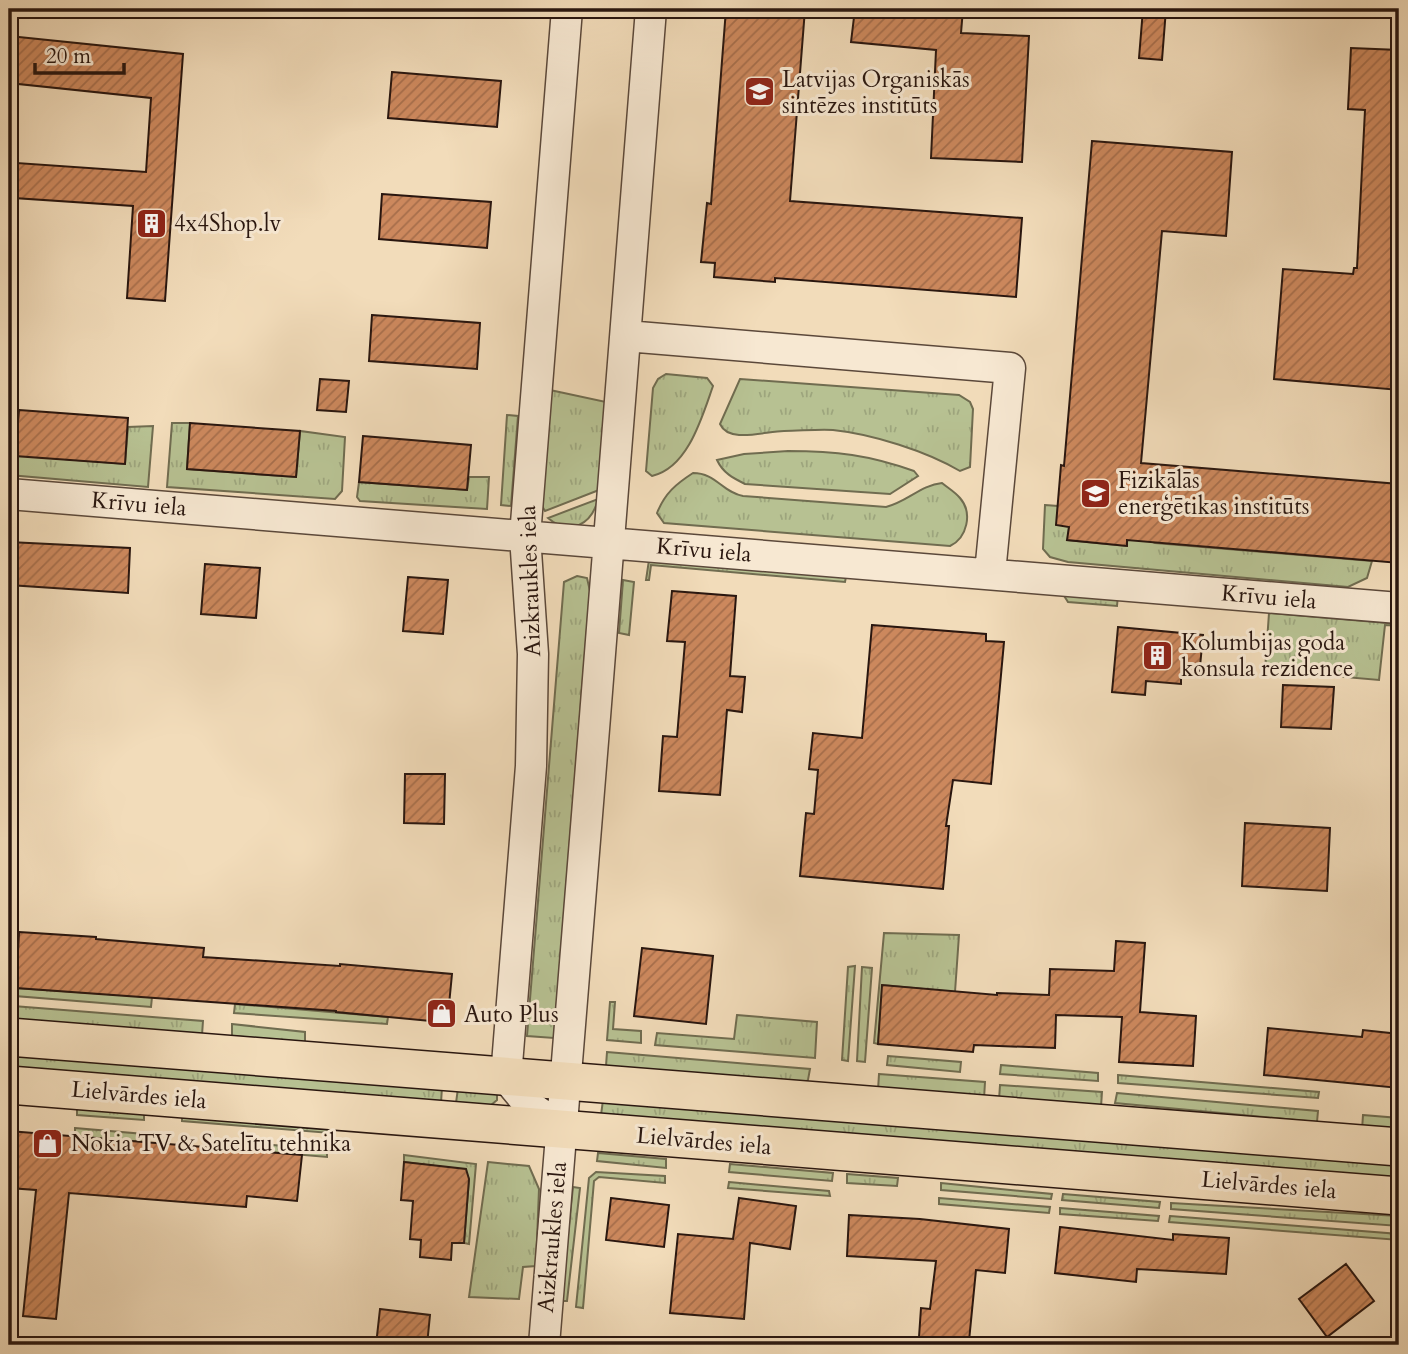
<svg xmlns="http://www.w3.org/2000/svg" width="1408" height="1354" viewBox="0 0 1408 1354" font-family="Cardo,serif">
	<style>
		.grass { fill: url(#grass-tufts); stroke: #706c50; stroke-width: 2 }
		.building { fill: url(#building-hatch); stroke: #29160f; stroke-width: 2 }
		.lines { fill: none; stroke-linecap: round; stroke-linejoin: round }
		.minor-casing { stroke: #5b483a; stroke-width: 33 }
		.major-casing { stroke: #29160f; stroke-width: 40 }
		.minor { stroke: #f7e8d2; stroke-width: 30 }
		.major { stroke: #f2dcba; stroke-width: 37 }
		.labels { text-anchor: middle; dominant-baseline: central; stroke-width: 6; stroke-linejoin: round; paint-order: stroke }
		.poi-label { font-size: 23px; fill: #29160f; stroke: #f7e8d2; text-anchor: start }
		.street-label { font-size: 23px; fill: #29160f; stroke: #f7e8d2 }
	</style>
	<defs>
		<pattern id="grass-tufts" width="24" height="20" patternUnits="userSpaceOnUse" patternTransform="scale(1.75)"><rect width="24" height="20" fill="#b7c192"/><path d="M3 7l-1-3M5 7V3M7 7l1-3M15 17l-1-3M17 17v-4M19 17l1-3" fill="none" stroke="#9da57d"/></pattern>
		<pattern id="building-hatch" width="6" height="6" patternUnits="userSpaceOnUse" patternTransform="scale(1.75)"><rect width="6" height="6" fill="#cc885d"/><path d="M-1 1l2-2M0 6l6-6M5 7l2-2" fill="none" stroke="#a66e4b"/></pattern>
	</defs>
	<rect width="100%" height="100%" fill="#f2dcba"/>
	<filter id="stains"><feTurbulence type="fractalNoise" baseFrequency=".00286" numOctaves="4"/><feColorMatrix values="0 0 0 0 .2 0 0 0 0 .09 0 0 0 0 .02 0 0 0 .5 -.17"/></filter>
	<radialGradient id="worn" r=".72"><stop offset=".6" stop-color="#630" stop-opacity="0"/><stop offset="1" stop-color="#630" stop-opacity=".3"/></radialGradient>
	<!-- grass -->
	<path class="grass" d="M666,374l41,4 6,8c-11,31 -25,82 -61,90l-6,-5 7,-83 5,-9z
		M740,379l219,16 11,7 3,7 -3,58 -10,4c-34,-20 -88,-37 -127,-41 -16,-1 -33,1 -49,1 -18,0 -55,13 -64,-7z
		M550,390l56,12 -7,88 -54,21 -3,-5z
		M507,415l11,1 -7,90 -10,-1z
		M9,418h9l-3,37 110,9 3,-37 25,-1 -5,61 -139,-12z
		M172,423h18l-3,46 109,8 4,-46 45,6 -3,54 -7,8 -168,-12z
		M788,451c48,0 81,4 126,20l4,5 -28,18 -145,-10c-12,-6 -22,-11 -28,-24l27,-6z
		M693,473c23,0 29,19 50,23l143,11c21,-5 35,-22 56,-24 6,5 13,9 18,15 13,15 7,40 -10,48l-286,-23 -7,-10c8,-20 19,-29 36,-40z
		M469,477h20l-2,32 -127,-8 -3,-4 2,-15 108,8z
		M598,499c-6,25 -28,38 -50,19z
		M1045,505l13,1 11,21 -1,13 58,6 2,-14 27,11 217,18 -5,17 -19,9 -280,-25 -18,-5 -7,-8z
		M649,560l197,17 -1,5 -194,-17 -2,15h-3z
		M577,576l10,2 3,13 -36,447 -27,-2 37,-454z
		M623,580l11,2 -5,53 -10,-2z
		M1061,591l57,4 -1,11 -49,-4z
		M1269,613l130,11v2l-14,-1 -6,55 -114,-10z
		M884,933l75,2 -4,57 -72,-7 -5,59 -4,-1z
		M855,966l-7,95 -6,-1 6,-93z
		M862,967l10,1 -7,94 -8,-1z
		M16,988l136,9 -1,10 -136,-11z
		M610,1002h5l-2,27 28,2v12l-34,-3z
		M235,1004l153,13 -1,7 -153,-11z
		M13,1006l190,15 -1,14 -190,-14z
		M737,1015l80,7 -2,36 -160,-13 2,-12 77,6z
		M232,1024l73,8v10l-73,-6z
		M9,1052l433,35 -1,16 -432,-35z
		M607,1052l203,17 -2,11 -5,3 -197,-17z
		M888,1056l73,6 -1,10 -73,-7z
		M1001,1065l97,8v8l-98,-7z
		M879,1074l106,8 -1,17 -106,-9z
		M1118,1075l201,17 -1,6 -200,-15z
		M1000,1085l102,7 -1,15 -102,-7z
		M458,1088l34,3 5,4v5l-7,6 -34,-3z
		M1117,1093l201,18 -1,11 -202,-19z
		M603,1100l796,64v16l-798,-65z
		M77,1106l67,6v8l-67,-5z
		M182,1113l149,10 -1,10 -148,-12z
		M1363,1115l36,3v15l-37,-3z
		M75,1128l69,6v8l-69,-6z
		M209,1139l118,11v7l-119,-10z
		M598,1153l68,6v9l-69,-7z
		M404,1155l72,9 -7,80 -5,-1 5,-64 -4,-9 -61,-8z
		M488,1162l41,4 10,23 -3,77 -13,1 -4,32 -50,-2z
		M730,1164l103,9 -1,8 -103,-9z
		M596,1172l69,4v7l-66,-6 -5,4 -11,127 -7,-1 13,-129z
		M847,1174l51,4 -1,8 -50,-3z
		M729,1182l100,9 1,5 -102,-8z
		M941,1183l111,11 -1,5 -110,-9z
		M573,1187l7,1 -13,113h-6z
		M1063,1194l97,8 -1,6 -97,-8z
		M939,1198l111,9 -1,6 -110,-9z
		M1171,1203l228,13v10l-228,-17z
		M1060,1208l99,8 -1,5 -98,-7z
		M1170,1216l229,18v6l-230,-18z"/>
	<!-- building -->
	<path class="building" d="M726,9h79l-15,192 232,17 -6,79 -241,-19v4l-61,-5 1,-14 -14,-1 6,-59 4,1z
		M855,9h108l-2,24 68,3 -7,126 -91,-4 5,-108 -85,-8z
		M1143,9h23l-4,51 -23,-2z
		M9,36l174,18 -18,247 -38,-3 6,-92 -119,-8 3,-35 129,9 5,-74 -142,-15z
		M1351,48l48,2v179l-6,-1v50l6,1v111l-125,-11 9,-110 70,5 1,-6h3l8,-158 -17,-1z
		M392,72l109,9 -4,46 -109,-9z
		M1092,141l140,11 -6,84 -64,-5 -21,232 258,21v79l-272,-23v6l-60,-6 2,-13 -13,-2 5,-60 3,1z
		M382,194l109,8 -4,46 -108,-9z
		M372,315l108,8 -3,46 -108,-8z
		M320,379l29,2 -3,31 -29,-2z
		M19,410l109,8 -3,46 -110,-8z
		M190,423l110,8 -4,46 -109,-8z
		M363,436l108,9 -4,45 -108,-8z
		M9,542l121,6 -2,45 -119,-8z
		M205,564l55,4 -4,50 -55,-4z
		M408,577l40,3 -5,54 -40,-3z
		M672,591l64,5 -6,80 15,1 -3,35 -15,-2 -7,85 -61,-4 4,-55 14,1 8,-95 -18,-1z
		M872,625l114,9v7l18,1 -13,142 -38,-4 -7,46h3l-6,63 -143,-13 6,-63 8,1 4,-44 -9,-1 4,-36 49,5z
		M1118,627l85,8 -4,42 -18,-1v8l-35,-3 -1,14 -33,-3z
		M1283,685l51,2 -3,42 -50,-2z
		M405,774h40l-1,50 -40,-1z
		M1245,823l85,5 -3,63 -85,-5z
		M19,932l77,5v2l108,9 -1,9 137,9v-2l112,10 -4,41 -7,7 -105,-10v-1l-320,-23z
		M1116,941l29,2 -5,69 56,4 -3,50 -74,-4 3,-45 -66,-2 -1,33 -81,-3 -1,7 -95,-8 4,-59 115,10v-2l52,2 1,-26 64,2z
		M642,948l71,8 -7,68 -72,-8z
		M1268,1028l94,9 1,-7 36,4v54l-135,-13z
		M9,1131l293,24 -5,46 -50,-5 -1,11 -177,-14 -13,126 -33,-3 13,-126 -27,-2z
		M404,1162l62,7 3,10 -5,64h-12l-1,17 -31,-3 1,-17 -11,-1 3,-38 -12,-1z
		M611,1198l58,7 -5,42 -58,-7z
		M739,1198l57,8 -6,43 -40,-6 -6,76 -74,-6 8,-79 55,5z
		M849,1215l71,4 89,10 -4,44 -29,-3 -7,71 -50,-4 2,-29 9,1 6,-48 -89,-5z
		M1060,1227l113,13v-6l56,4 -3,36 -89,-5 -1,13 -81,-9z
		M1346,1264l28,37 -47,36 -28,-38z
		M380,1309l50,6 -3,30h-51z"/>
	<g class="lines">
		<defs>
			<path id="minor" d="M626,336l384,32 -20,205
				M9,494l1390,114
				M561,1129l-31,-23 -24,-29 25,-311 2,-112 -8,-118 42,-527
				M544,1345c35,-445 74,-891 107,-1336"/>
			<path id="major" d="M9,1037l1390,110
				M9,1085l1390,111"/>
		</defs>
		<!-- minor casing -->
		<use href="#minor" class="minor-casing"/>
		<!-- major casing -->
		<use href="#major" class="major-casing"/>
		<!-- minor -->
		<use href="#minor" class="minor"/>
		<!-- major -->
		<use href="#major" class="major"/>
	</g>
	<!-- icons -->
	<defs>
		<symbol id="university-square" viewBox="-11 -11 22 22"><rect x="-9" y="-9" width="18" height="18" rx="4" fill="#8f2418" stroke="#f7e8d2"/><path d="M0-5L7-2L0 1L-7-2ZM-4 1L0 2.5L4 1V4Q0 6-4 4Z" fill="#fff"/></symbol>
		<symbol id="building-square" viewBox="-11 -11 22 22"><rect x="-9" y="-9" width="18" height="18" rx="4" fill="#8f2418" stroke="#f7e8d2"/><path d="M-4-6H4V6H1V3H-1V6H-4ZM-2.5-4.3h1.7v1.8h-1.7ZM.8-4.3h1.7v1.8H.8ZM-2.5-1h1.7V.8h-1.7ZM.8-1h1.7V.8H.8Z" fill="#fff"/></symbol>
		<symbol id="shop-square" viewBox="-11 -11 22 22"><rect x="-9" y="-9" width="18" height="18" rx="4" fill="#8f2418" stroke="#f7e8d2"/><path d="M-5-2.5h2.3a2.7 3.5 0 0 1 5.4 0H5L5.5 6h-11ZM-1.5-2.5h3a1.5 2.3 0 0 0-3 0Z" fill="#fff"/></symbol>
	</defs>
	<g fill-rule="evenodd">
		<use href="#university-square" x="742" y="74" width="35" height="35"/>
		<use href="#building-square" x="134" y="206" width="35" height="35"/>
		<use href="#university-square" x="1078" y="476" width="35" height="35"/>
		<use href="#building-square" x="1140" y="638" width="35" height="35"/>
		<use href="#shop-square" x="424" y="996" width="35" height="35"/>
		<use href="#shop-square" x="30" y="1126" width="35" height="35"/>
	</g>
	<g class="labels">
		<!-- poi labels -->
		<g class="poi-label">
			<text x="782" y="79">Latvijas Organiskās<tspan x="782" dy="26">sintēzes institūts</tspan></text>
			<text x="174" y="223">4x4Shop.lv</text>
			<text x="1118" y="480">Fizikālās<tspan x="1118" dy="26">enerģētikas institūts</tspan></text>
			<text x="1181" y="642">Kolumbijas goda<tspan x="1181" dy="26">konsula rezidence</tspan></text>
			<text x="464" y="1014">Auto Plus</text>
			<text x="71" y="1143">Nokia TV &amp; Satelītu tehnika</text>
		</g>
		<!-- street labels -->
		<g class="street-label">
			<text transform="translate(139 504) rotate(5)">Krīvu iela</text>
			<text transform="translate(704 550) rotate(5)">Krīvu iela</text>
			<text transform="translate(530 581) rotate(-92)">Aizkraukles iela</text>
			<text transform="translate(1269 597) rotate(5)">Krīvu iela</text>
			<text transform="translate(139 1095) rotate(5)">Lielvārdes iela</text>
			<text transform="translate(704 1141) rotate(5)">Lielvārdes iela</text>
			<text transform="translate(1269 1185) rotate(5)">Lielvārdes iela</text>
			<text transform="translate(552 1237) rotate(-85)">Aizkraukles iela</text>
		</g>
	</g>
	<!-- margin -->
	<rect width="1408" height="1354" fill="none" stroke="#f2dcba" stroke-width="35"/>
	<rect x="10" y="10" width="1387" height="1333" fill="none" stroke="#29160f" stroke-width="3.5"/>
	<rect x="18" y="18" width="1373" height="1319" fill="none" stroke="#29160f" stroke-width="2"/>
	<!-- scale -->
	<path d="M35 63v10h89v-10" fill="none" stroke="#29160f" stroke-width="3.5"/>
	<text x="46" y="63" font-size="21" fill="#29160f" stroke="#f7e8d2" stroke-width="5" paint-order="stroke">20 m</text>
	<rect width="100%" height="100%" filter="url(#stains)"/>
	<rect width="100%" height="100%" fill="url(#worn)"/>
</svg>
